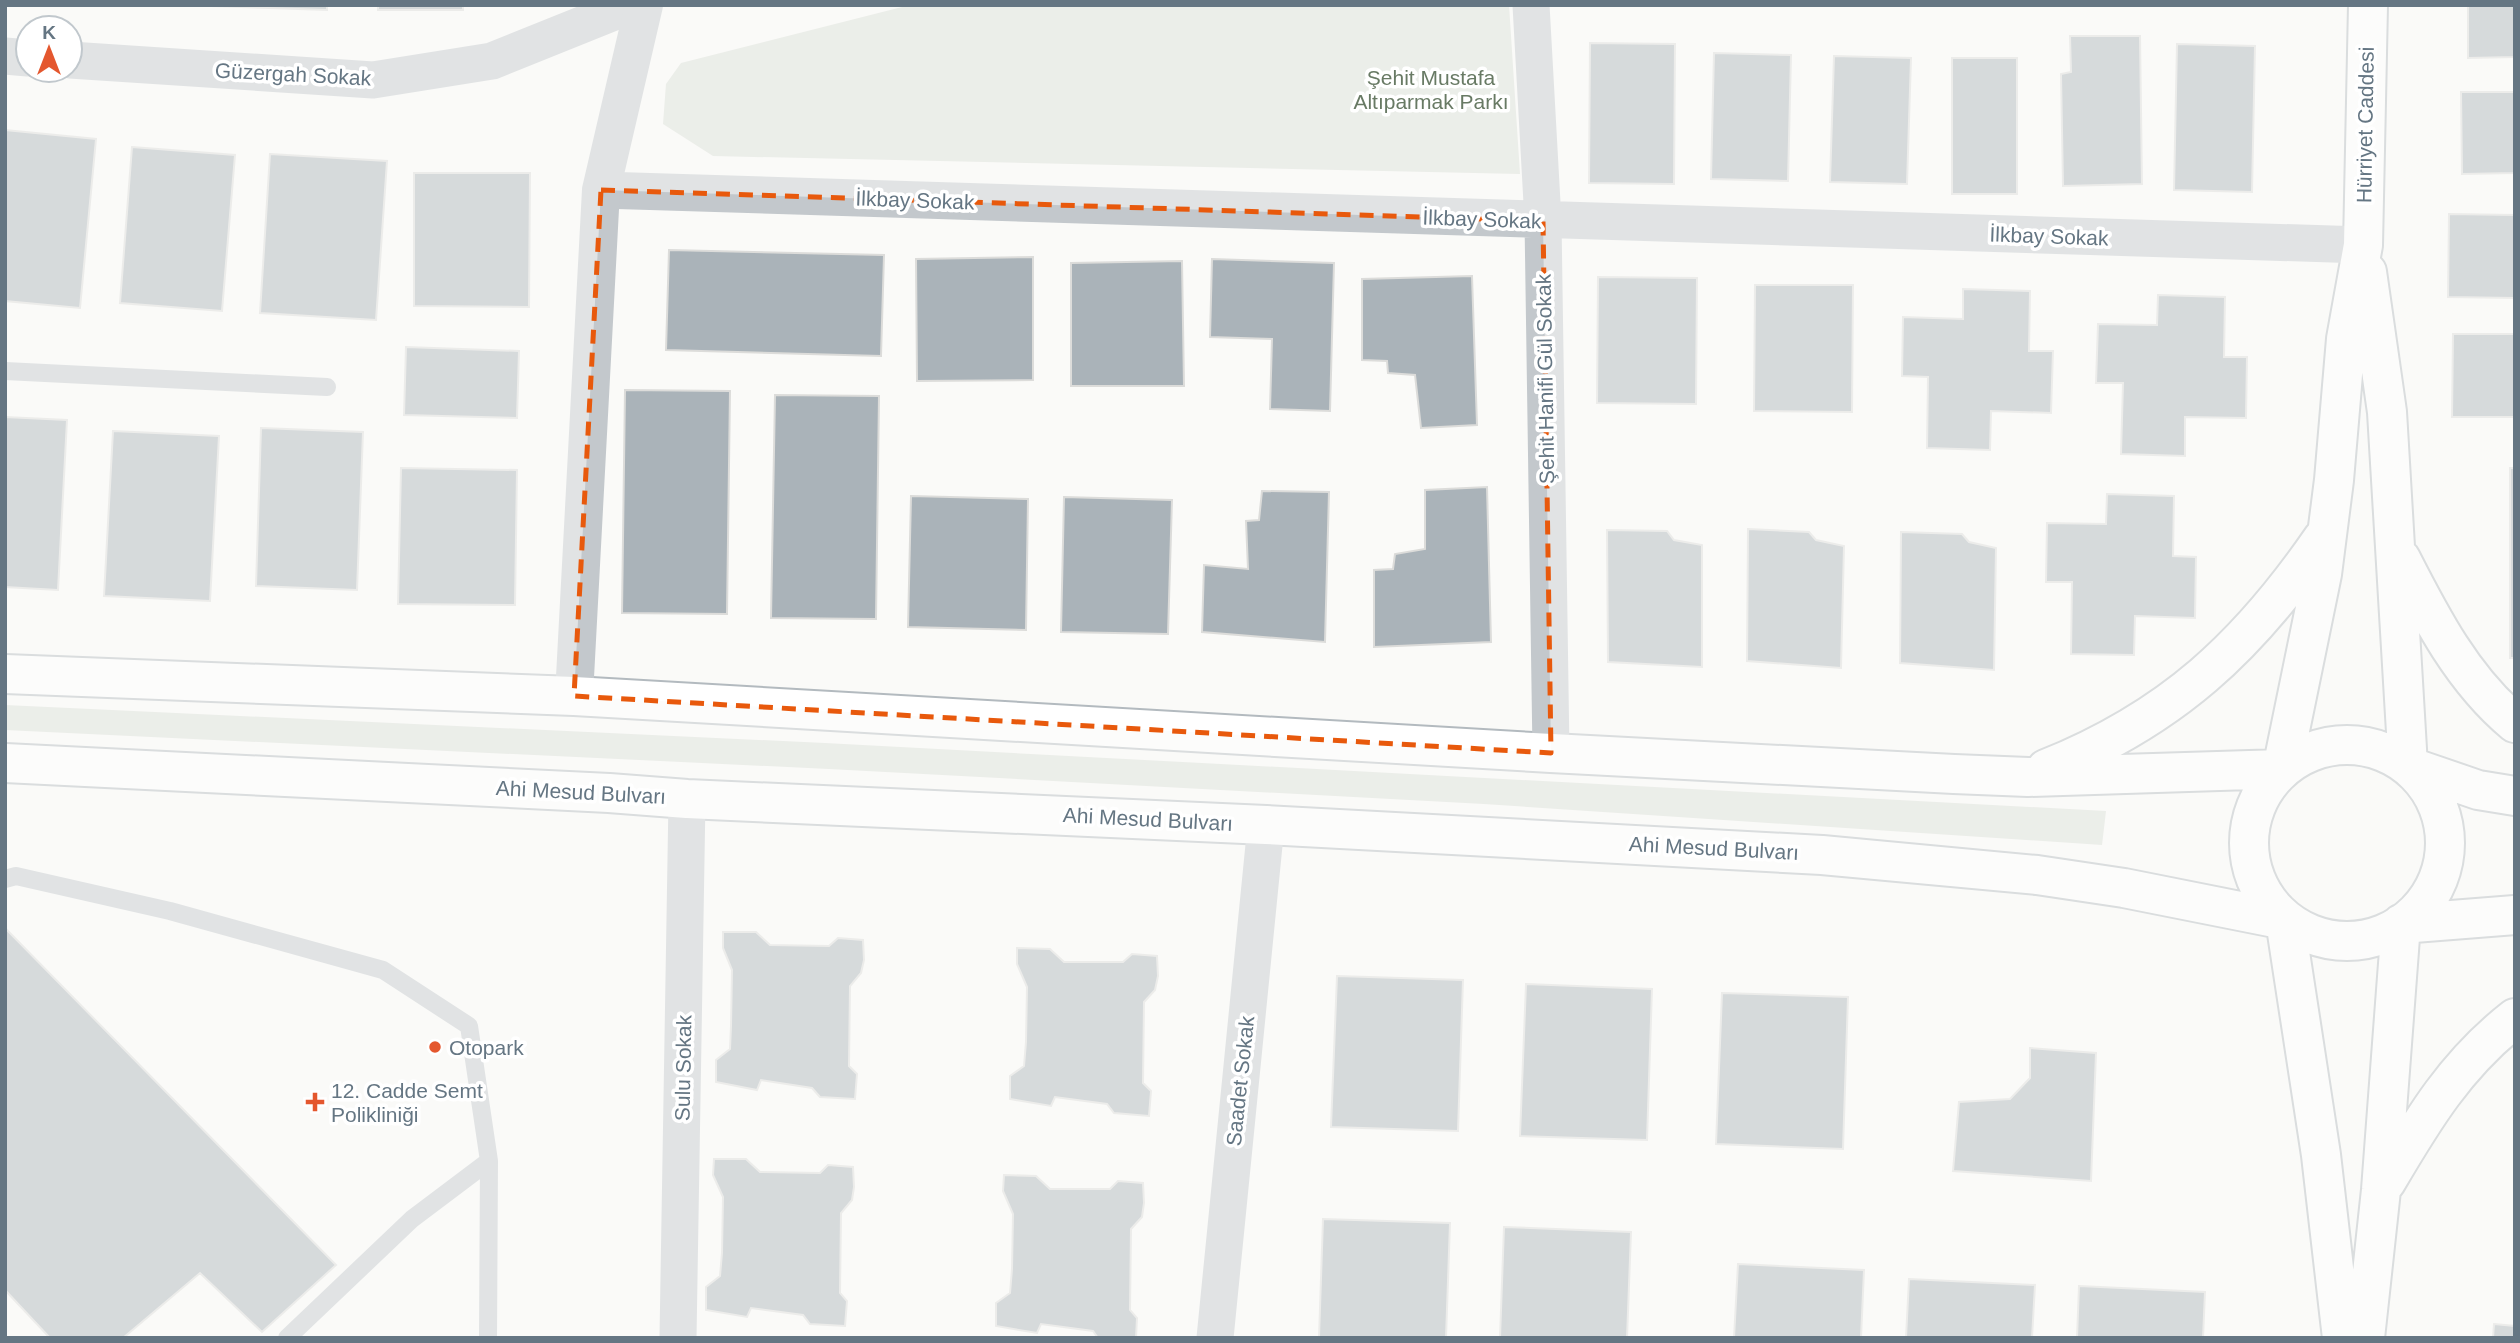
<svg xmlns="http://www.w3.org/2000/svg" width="2520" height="1343" viewBox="0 0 2520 1343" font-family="Helvetica,sans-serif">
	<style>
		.green { fill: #dadfd7 }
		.building { fill: #aab3b9; stroke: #dcdcda; stroke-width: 2 }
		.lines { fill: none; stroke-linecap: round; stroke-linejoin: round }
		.secondary-casing { stroke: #b3babf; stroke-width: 42 }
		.service { stroke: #c3c8cc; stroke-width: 18 }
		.minor { stroke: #c3c8cc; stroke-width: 37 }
		.tertiary { stroke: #c3c8cc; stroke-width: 38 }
		.secondary { stroke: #fff; stroke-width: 38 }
		.marked { fill: none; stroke: #e8590c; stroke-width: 5; stroke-dasharray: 14 9; stroke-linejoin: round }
		.poi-dot { fill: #e4572e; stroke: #fff; stroke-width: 2.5 }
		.labels { text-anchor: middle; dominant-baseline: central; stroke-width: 7; stroke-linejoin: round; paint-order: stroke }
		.street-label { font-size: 21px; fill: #657683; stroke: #fff }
		.park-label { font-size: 21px; fill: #687a64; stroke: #fff }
		.poi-label { font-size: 21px; fill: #657683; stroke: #fff; text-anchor: start }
	</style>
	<rect width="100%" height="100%" fill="#fafaf8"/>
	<!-- green -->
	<path class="green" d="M910,5h599l11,169 -807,-18 -50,-32 3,-40 15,-21z
		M5,705l820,38 1281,68 -4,34 -618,-41 -655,-35 -824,-39z"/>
	<!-- building -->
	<path class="building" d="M181,5h146v5z
		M378,5h85v5h-85z
		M2468,5h47v52l-47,1z
		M2070,36h70l2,148 -79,2 -2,-112 10,-2z
		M1590,43l85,1 -1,140 -85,-1z
		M2177,44l78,2 -3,146 -78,-2z
		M1714,53l77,2 -3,126 -77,-2z
		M1834,56l77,2 -4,126 -77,-2z
		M1952,58h65v136h-65z
		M2461,92h54v81l-53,1z
		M5,130l91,9 -16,169 -75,-7z
		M132,147l103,8 -13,156 -102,-8z
		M270,154l117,7 -11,159 -116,-7z
		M414,173h116l-1,134 -115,-1z
		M2449,214l66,1v83l-67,-1z
		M669,250l215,5 -3,101 -215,-6z
		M1033,257v123l-116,1 -1,-122z
		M1212,259l122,4 -4,148 -60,-2 2,-70 -62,-2z
		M1182,261l2,125h-113v-123z
		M1472,276l5,149 -56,3 -6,-53 -27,-2 -1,-12 -25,-1v-81z
		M1598,277l99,1 -1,126 -99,-1z
		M1755,285h98l-1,127 -98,-1z
		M1963,289l67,2 -1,60h24l-2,62 -60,-2 -1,39 -63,-2 1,-71 -26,-1 1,-59 60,2z
		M2158,295l67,2 -1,60h23l-1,61 -61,-1v39l-64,-2 2,-71h-27l2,-59 59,1z
		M2453,334h62v83h-63z
		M406,347l113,4 -2,67 -113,-3z
		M625,390l105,1 -3,223 -105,-1z
		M775,395l104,1 -3,223 -105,-1z
		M5,417l62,3 -9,170 -53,-3z
		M261,428l102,4 -6,158 -101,-4z
		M113,431l106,5 -9,165 -106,-5z
		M401,468l116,2 -2,135 -117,-1z
		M2510,468h5v190h-5z
		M1487,487l4,155 -117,5v-77l19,-1 2,-15 30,-5v-59z
		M1262,491l67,1 -4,150 -123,-10 2,-67 44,4 -2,-48 13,-1z
		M2107,494l67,2 -1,60 23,1 -1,61 -60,-2 -1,39 -63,-1 1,-72h-26l1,-59 59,1z
		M911,496l117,3 -2,131 -118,-3z
		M1064,497l108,3 -4,134 -107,-2z
		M1748,529l61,3 7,8 28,6 -3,122 -94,-7z
		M1607,530l60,1 7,9 28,5v122l-94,-5z
		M1901,532l61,2 7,8 27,6 -2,122 -94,-7z
		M5,928l331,337 -74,67 -62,-59 -77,65h-73l-45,-48z
		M723,932h33l14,13 59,1 9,-8 25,2 1,20 -3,13 -11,13 -1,80 8,8 -2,25 -35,-2 -8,-9 -51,-8 -4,10 -41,-8v-22l14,-11 1,-23 1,-56 -9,-22z
		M1017,948l33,1 14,13h59l9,-8 25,2 1,20 -3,14 -11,12 -1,81 8,8 -2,25 -35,-3 -7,-9 -52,-7 -4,9 -41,-7v-23l14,-10 2,-24 1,-55 -10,-23z
		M1337,976l126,4 -5,151 -127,-4z
		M1526,984l126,5 -5,151 -127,-4z
		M1722,993l126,4 -5,152 -127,-5z
		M2030,1048l66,5 -5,128 -138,-10 6,-69 51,-3 20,-21z
		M714,1159h32l14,13 60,1 8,-8 25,2 1,20 -2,13 -11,13 -1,80 7,8 -2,25 -35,-2 -7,-9 -52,-7 -4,9 -41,-7v-23l14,-11 2,-23 1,-56 -10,-22z
		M1004,1175l32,1 14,13h60l8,-8 25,2 1,20 -2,14 -11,12 -1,81 7,8 -1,20h-38l-5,-7 -52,-7 -4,9 -41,-7v-23l14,-10 2,-24 1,-55 -10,-23z
		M1323,1219l127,4 -4,115h-127z
		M1504,1227l127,5 -4,106h-127z
		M1738,1264l126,6 -3,68h-127z
		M1909,1279l126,6 -3,53h-126z
		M2079,1286l126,6 -2,46h-126z
		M2494,1324l21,2v12h-22z"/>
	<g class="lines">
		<defs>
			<path id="secondary" d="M2367,272l20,140 21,354 70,24 37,6
				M2401,559c30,59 62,121 114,164
				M5,674l569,22 977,57 403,21 74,3 254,-8 40,-195 12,-94 12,-141 17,-94 5,-240
				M2249 843a98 98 0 1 1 196 0a98 98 0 1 1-196 0Z
				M5,763l604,30 78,6 579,26 556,30 215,20 87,13 161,32 36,235 21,183
				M2046,769c125,-50 202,-122 277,-231
				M2386,1182c37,-63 70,-118 129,-164
				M2365,1338l16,-148 20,-266 114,-9"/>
		</defs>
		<!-- secondary casing -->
		<use href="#secondary" class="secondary-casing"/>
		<!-- service -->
		<path class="service" d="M5,371l322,16
			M5,879l11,-3 154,35 213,59 86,56 20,135 -1,177
			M287,1338l125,-119 77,-58"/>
		<!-- minor -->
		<path class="minor" d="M1531,5l12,216 8,532
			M5,56l23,2
			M70,60l303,20 119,-19 139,-56
			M601,190l1762,55
			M678,1338l9,-539
			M1215,1338l51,-513"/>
		<!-- tertiary -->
		<path class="tertiary" d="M574,696l27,-506 43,-185"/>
		<!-- secondary -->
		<use href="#secondary" class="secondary"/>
	</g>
	<!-- marked area -->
	<path d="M0 0H2520V1343H0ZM601,190l942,31 8,532 -977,-57z" fill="#fafaf8" fill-opacity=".55" fill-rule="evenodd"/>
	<path class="marked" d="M601,190l942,31 8,532 -977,-57z"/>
	<!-- markers -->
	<g class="poi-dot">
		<circle cx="435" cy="1047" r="7"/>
		<path d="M311.5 1091.5h7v7h7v7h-7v7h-7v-7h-7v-7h7z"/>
	</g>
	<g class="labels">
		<!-- street labels -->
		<g class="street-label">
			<text transform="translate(293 74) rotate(3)">Güzergah Sokak</text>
			<text transform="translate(2365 125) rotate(-89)">Hürriyet Caddesi</text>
			<text transform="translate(915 200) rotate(2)">İlkbay Sokak</text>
			<text transform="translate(1482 219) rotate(2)">İlkbay Sokak</text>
			<text transform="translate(2049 236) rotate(2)">İlkbay Sokak</text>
			<text transform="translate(1545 379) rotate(-91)">Şehit Hanifi Gül Sokak</text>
			<text transform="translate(581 792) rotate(3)">Ahi Mesud Bulvarı</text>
			<text transform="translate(1148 819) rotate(3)">Ahi Mesud Bulvarı</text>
			<text transform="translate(1714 848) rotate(3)">Ahi Mesud Bulvarı</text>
			<text transform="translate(683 1068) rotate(-89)">Sulu Sokak</text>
			<text transform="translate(1240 1081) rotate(-84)">Saadet Sokak</text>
		</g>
		<!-- park labels -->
		<g class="park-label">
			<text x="1431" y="77">Şehit Mustafa<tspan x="1431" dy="24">Altıparmak Parkı</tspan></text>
		</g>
		<!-- poi labels -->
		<g class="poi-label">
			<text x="449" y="1047">Otopark</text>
			<text x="331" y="1090">12. Cadde Semt<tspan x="331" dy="24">Polikliniği</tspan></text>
		</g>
	</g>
	<!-- border -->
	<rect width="2520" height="1343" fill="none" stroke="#657683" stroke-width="14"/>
	<!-- north arrow -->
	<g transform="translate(49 49)"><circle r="33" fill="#ffffff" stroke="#c1c8cd" stroke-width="2"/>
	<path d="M0-5L12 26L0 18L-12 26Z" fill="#e4572e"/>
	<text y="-10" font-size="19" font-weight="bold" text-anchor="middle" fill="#657683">K</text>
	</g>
</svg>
